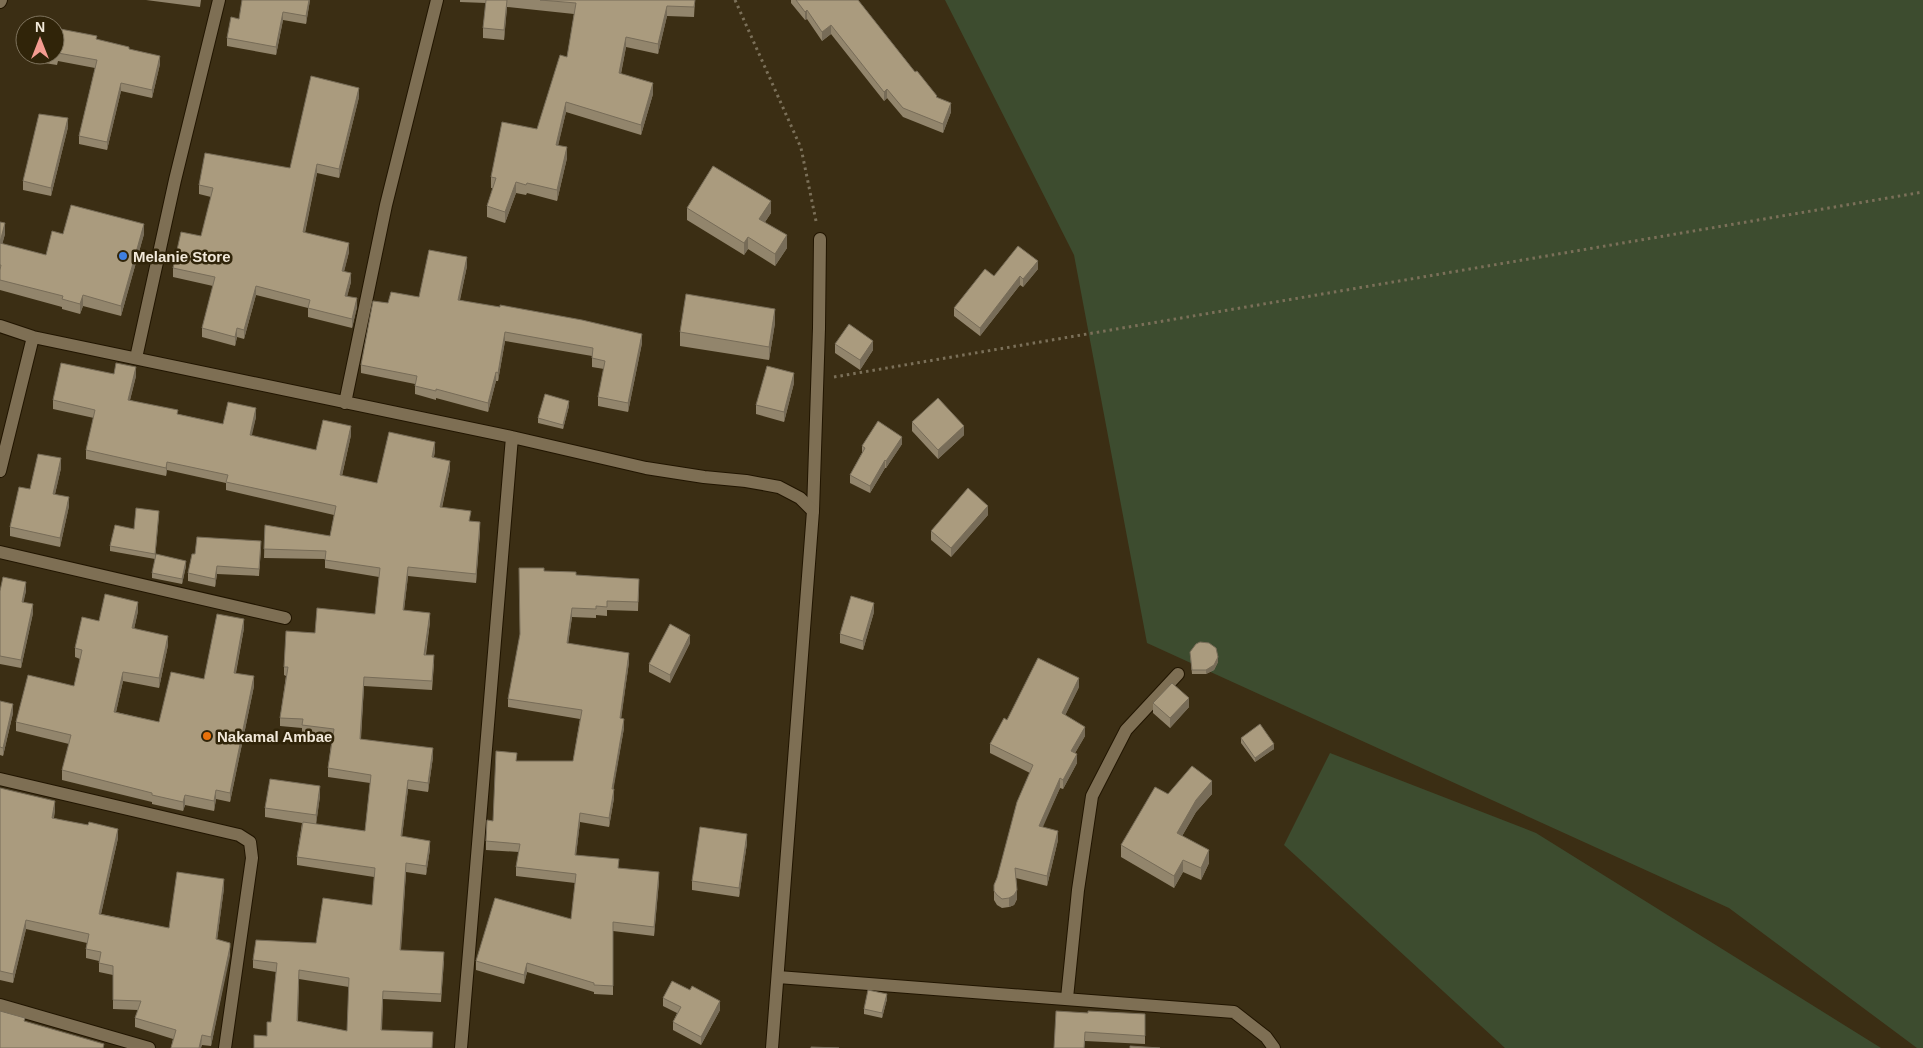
<svg xmlns="http://www.w3.org/2000/svg" width="1923" height="1048" viewBox="0 0 1923 1048" font-family="Helvetica,sans-serif">
	<style>
		.green { fill: #3d4c2f }
		.lines { fill: none; stroke-linecap: round; stroke-linejoin: round }
		.service-casing { stroke: #211500; stroke-width: 14 }
		.minor-casing { stroke: #211500; stroke-width: 14 }
		.path { stroke: #7b7059; stroke-width: 3; stroke-dasharray: 2.5 4; stroke-linecap: butt }
		.service { stroke: #7e6f54; stroke-width: 12 }
		.minor { stroke: #7e6f54; stroke-width: 12 }
		.wall { fill: #92856c; fill-rule: evenodd }
		.shaded-wall { fill: #776c58 }
		.building { fill: #aa9b7e; stroke: #776c58; fill-rule: evenodd }
		.shop-dot { fill: #3f7fe0; stroke: #302409; stroke-width: 2 }
		.food-dot { fill: #e8710a; stroke: #302409; stroke-width: 2 }
		.labels { text-anchor: middle; dominant-baseline: central; stroke-width: 5; stroke-linejoin: round; paint-order: stroke }
		.poi-label { font-size: 15px; font-weight: bold; fill: #f2e9da; stroke: #302409; text-anchor: start }
	</style>
	<rect width="100%" height="100%" fill="#3b2e14"/>
	<!-- green -->
	<path class="green" d="M945,0h978v1048h-6l-188,-140 -582,-265 -73,-388z
		M1330,753l206,80 345,215h-376l-221,-203z"/>
	<g class="lines">
		<defs>
			<path id="service" d="M813,511l6,-183"/>
			<path id="minor" d="M0,2l1,-2
				M0,326l33,11 479,100 134,31 58,9 42,4 33,6 21,11 13,13 -41,537
				M819,328l1,-89
				M136,358l39,-178 44,-180
				M345,403l41,-198 51,-205
				M0,471l33,-134
				M0,552l285,66
				M0,779l239,56 11,7 2,16 -27,190
				M778,977l456,35 32,25 8,11
				M1067,998l11,-108 14,-94 34,-66 52,-56
				M0,1005l149,43
				M461,1048l51,-611"/>
		</defs>
		<!-- service casing -->
		<use href="#service" class="service-casing"/>
		<!-- minor casing -->
		<use href="#minor" class="minor-casing"/>
		<!-- path -->
		<path class="path" d="M735,0l66,148 15,73
			M834,377l1089,-185"/>
		<!-- service -->
		<use href="#service" class="service"/>
		<!-- minor -->
		<use href="#minor" class="minor"/>
	</g>
	<!-- wall -->
	<path class="wall" d="M146,0h55l-1,7z
		M310,0l-4,24 -23,-4 -7,35 -49,-9v-8l12,-19z
		M460,0h235l-1,17 -27,-1 -9,38 -32,-7 -5,27 32,20 -12,41 -75,-23 -8,33 9,13 -10,43 -30,-8 -1,2 -10,-2 -11,30 -18,-6v-11l6,-18h-2v-11l46,-48 30,-72 7,-43 -67,-7 -3,33 -21,-2v-10l3,-25 -26,-1z
		M791,0h67l57,72 22,25 14,15 -8,21 -40,-16 -16,-19 -3,3 -53,-67 -9,7 -15,-22 -2,1 -14,-17z
		M55,28l74,21 31,15 -8,34 -31,-7 -14,59 -28,-6v-8l16,-68 -37,-7 -1,4 -19,-3v-7h17z
		M359,97l-20,81 -22,-5 -12,60 44,19 -5,19 7,11 -4,14 10,11 -5,21 -44,-11v-9l-52,-13 -12,44 -7,-2 -2,9 -33,-9v-9l11,-42 -40,-9v-9l28,-32 10,-39 -12,-3v-9l91,-17z
		M68,127l-17,69 -28,-6v-9z
		M687,208l84,5 -6,9 22,26 -12,18 -27,-17 -4,6 -57,-35z
		M0,222l5,12 -3,10 44,11 17,-21h81l-23,82 -38,-10 -3,8 -18,-5v-2l-62,-17z
		M467,266l-7,34 182,43 -14,69 -30,-6v-9l6,-28 -12,-2v-11l-87,-15 -7,40h-2l-8,31 -52,-14v2l-21,-6v-10l-54,-11v-8l27,-62 31,-6z
		M1038,269l-15,18 -3,-2 -40,51 -26,-20v-8l40,-32z
		M775,323l-6,37 -89,-14v-14z
		M835,344l38,6 -13,20 -25,-17z
		M114,374l22,2 -6,24 48,14 45,10 33,-7 -5,19 65,14 35,-15 -9,41 35,7 58,-32 -1,6 16,12 -8,39 28,13 10,10 -4,52 -68,-7 -4,34 26,12 -4,33 8,9 -2,26 -68,-4 -3,53 72,18 -5,35 -20,-3 -6,47 28,13 -4,26 -20,-3 -5,78 43,11 -3,41 -58,-3 -1,31 -115,6 4,-14 5,-50 -23,-4v-8l63,-17 56,-38 2,-28 -77,-12v-8l5,-34 -37,-6v-9l55,-12 -4,28 49,7 5,-48 -42,-6v-9l4,-31 -30,-3v-6l-22,-2v-8l6,-42 -2,-1v-8l31,-34 60,-19 4,-37 -54,-9v-9l-61,-1 1,-33 65,11 4,-21 -108,-25v-7l-59,-13 -1,6 -80,-17v-9l8,-32 -41,-9v-9zM299,979l50,8 -2,44 -49,-10z
		M794,383l-10,39 -28,-8v-9z
		M569,406l-6,23 -25,-6v-5z
		M912,422l52,13 -26,24 -26,-28z
		M902,444l-16,24h-1l-15,25 -20,-10v-8l12,-22v-7z
		M61,468l-6,26 14,12 -9,41 -50,-11v-9l20,-38z
		M159,515l-4,44 -45,-8v-5l24,-17z
		M988,515l-37,42 -20,-17v-9z
		M261,548l-2,28 -42,-2 -2,13 -27,-6v-8l7,-19z
		M186,566l-4,18 -30,-6v-5z
		M544,571l32,4 63,4 -1,32 -31,-1v6l-11,-1v3l-24,-1 -4,26 61,19 -8,56 3,10 -11,61 1,9 -5,29 -29,-5 -4,33 83,26 -5,55 -41,-5v64l-19,-1v-2l-67,-20 -3,12 -48,-14v-9l95,-42 4,-36 -59,-7v-9l3,-15 -33,-2v-9l31,-80h56l7,-42 -72,-12v-8z
		M0,591h26l-3,11 10,11 -12,55 -21,-4z
		M138,611l-4,18 34,16 -9,43 -36,-7 -7,31 43,10 45,-43 40,-51 -8,45 18,13 -24,116 -14,-3 -2,12 -29,-6 -2,6 -31,-7v-2l-90,-22v-10l7,-26 -53,-13v-9l58,-36 6,-27 -5,-2v-9l24,-27z
		M874,612l-11,38 -23,-7v-9z
		M690,643l-20,40 -21,-11v-8z
		M1190,652l28,10 -4,8 -8,4h-14z
		M1079,687l-14,28 20,21 -10,17 2,10 -14,26 -3,-1 -18,39 16,13 -11,46 -31,-8 1,21 -3,6 -5,2 -7,1 -5,-3 -3,-5v-15l3,-7 33,-105 -40,-20v-9l17,-24z
		M0,701l13,12 -10,43 -3,-1z
		M1153,703l36,4 -19,21 -17,-15z
		M1241,738l33,11 -19,13 -14,-19z
		M0,788l55,22 -1,8 64,20 -17,76 68,14 55,-40 -7,52 13,12 -19,94 -9,-1 -1,3h-30l2,-9 -38,-12v-9l3,-8 -25,-1v-34l-14,-3v-11l-13,-3v-9l1,-6 -61,-14 -13,54 -13,-3z
		M1168,794h44l-16,18 -14,24 27,27 -8,17 -18,-8 -9,16 -53,-31v-12z
		M747,843l-8,54 -47,-7v-9z
		M690,990l30,20 -19,35 -28,-15v-8l4,-9 -14,-7v-8z
		M887,999l-5,19 -18,-4v-5z
		M1088,1013l57,1v30l-60,-3 -1,7h-30z"/>
	<!-- shaded-wall -->
	<path class="shaded-wall" d="M309,0h1l-4,24v-8z
		M507,0v7l-3,33v-10z
		M667,6v10l-9,38v-10z
		M807,10v9l-2,1v-8z
		M283,12v8l-7,35v-8z
		M831,25v9l-9,7v-9z
		M626,37v10l-7,36v-10z
		M160,56v8l-8,34v-8z
		M121,83v8l-14,59v-8z
		M653,83v11l-12,41v-10z
		M359,88v9l-20,81v-9z
		M887,89v9l-3,3v-9z
		M566,102v10l-10,43v-10z
		M951,103v9l-8,21v-9z
		M68,118v9l-17,69v-8z
		M567,147v11l-10,43v-11z
		M317,164v9l-14,68v-9z
		M516,182v11l-11,30v-11z
		M771,201v12l-12,18v-12z
		M5,223v11l-5,19v-11z
		M144,224v10l-23,82v-10z
		M787,235v13l-12,18v-12z
		M748,237v12l-4,6v-12z
		M349,243v9l-7,28v-9z
		M467,257v9l-9,42v-8z
		M1038,261v8l-15,18v-8z
		M351,273v9l-6,23v-9z
		M1020,276v9l-40,51v-8z
		M256,286v9l-12,44v-9z
		M83,295v11l-3,8v-10z
		M357,298v9l-5,21v-9z
		M775,309v14l-6,37v-13z
		M237,328v9l-2,9v-9z
		M505,332v9l-7,40v-8z
		M642,334v9l-14,69v-9z
		M873,341v9l-13,20v-10z
		M136,367v9l-8,32v-8z
		M496,372v9l-8,31v-9z
		M794,373v10l-10,39v-10z
		M569,401v5l-6,23v-4z
		M256,408v9l-6,27v-9z
		M351,426v9l-11,49v-9z
		M964,426v9l-26,24v-9z
		M902,437v7l-16,24v-7z
		M435,442v9l-3,14v-8z
		M61,458v10l-8,35v-9z
		M885,460v8l-15,25v-7z
		M450,461v8l-10,47v-9z
		M167,462v8l-1,6v-8z
		M69,497v9l-9,41v-9z
		M988,506v9l-37,42v-9z
		M480,522v9l-4,52v-9z
		M186,561v5l-4,18v-5z
		M217,566v8l-2,13v-8z
		M408,567v9l-5,42v-8z
		M26,582v9l-4,19v-8z
		M138,602v9l-6,27v-10z
		M874,603v9l-11,38v-9z
		M33,604v9l-12,55v-8z
		M572,608v9l-5,35v-9z
		M430,613v9l-6,41v-8z
		M244,619v9l-10,54v-9z
		M690,635v8l-20,40v-8z
		M168,636v9l-9,43v-10z
		M629,653v9l-9,65v-9z
		M1218,657v5l-4,8 -8,4v-4z
		M123,672v9l-9,40v-9z
		M254,676v10l-24,116v-9z
		M364,677v9l-4,62v-9z
		M1079,678v9l-17,35v-9z
		M1189,698v9l-19,21v-10z
		M13,704v9l-10,43v-8z
		M624,719v9l-12,70v-9z
		M1085,727v9l-14,24v-9z
		M1274,744v5l-19,13v-4z
		M433,748v9l-5,35v-9z
		M1077,754v9l-14,26v-9z
		M1060,778v10l-21,48v-10z
		M408,780v9l-7,56v-9z
		M1212,781v13l-16,18 -19,33v-12l19,-33z
		M320,786v10l-4,29v-10z
		M614,789v9l-5,29v-9z
		M216,790v9l-2,12v-10z
		M185,795v10l-2,6v-9z
		M55,801v9l-3,17v-9z
		M580,813v9l-5,42v-9z
		M118,829v9l-19,85v-9z
		M1058,831v9l-11,46v-10z
		M747,834v9l-8,54v-9z
		M430,841v8l-4,26v-9z
		M1209,850v13l-8,17v-12z
		M1183,860v12l-9,16v-12z
		M406,863v9l-6,87v-9z
		M659,872v9l-5,55v-9z
		M224,879v9l-8,60v-9z
		M1017,890v9l-3,6 -5,2v-9z
		M26,920v9l-13,54v-9z
		M230,943v13l-19,90v-9z
		M527,963v9l-3,12v-9z
		M887,994v5l-5,19v-5z
		M720,1001v9l-19,35v-8z
		M202,1035l-1,13h-2z"/>
	<!-- building -->
	<path class="building" d="M242,0h67l-3,16 -23,-4 -7,35 -49,-9 4,-21 8,2z
		M486,0h21l-3,30 -21,-2z
		M540,0h155l-1,7 -27,-1 -9,38 -32,-7 -7,36 34,10 -12,42 -75,-23 -10,43 11,2 -10,43 -30,-7 -1,2 -10,-3 -11,30 -18,-6 9,-28 -5,-1 11,-55 35,7 23,-74 7,2 9,-54z
		M796,0h62l57,72 2,-1 20,25 -1,1 15,6 -8,21 -40,-16 -16,-19 -3,3 -53,-67 -9,7 -15,-22 -2,2z
		M55,28l42,8 -1,3 33,8v2l31,7 -8,34 -31,-7 -14,59 -28,-6 18,-76 -39,-7 -1,4 -12,-2h10z
		M311,76l48,12 -20,81 -22,-5 -14,68 46,11 -7,28 9,2 -6,23 12,2 -5,21 -44,-11 2,-8 -54,-14 -12,44 -7,-2 -2,9 -33,-9 13,-51 -42,-9 8,-36 20,4 12,-48 -14,-3 6,-32 85,15z
		M39,114l29,4 -17,70 -28,-7z
		M713,166l58,35 -12,18 28,16 -12,19 -27,-17 -4,6 -57,-35z
		M71,205l73,19 -23,82 -38,-11 -3,9 -18,-5 1,-3 -63,-16v-10l1,-5h-1v-22l46,12 6,-24 11,3z
		M0,222l5,1 -5,19z
		M1018,246l20,15 -15,18 -3,-3 -40,52 -26,-20 31,-39 9,7z
		M429,250l38,7 -9,43 42,7v-2l82,15 60,14 -14,69 -30,-6 7,-36 -13,-3 1,-10 -88,-16 -7,41 -2,-1 -8,31 -52,-14v2l-21,-5 2,-10 -56,-11 12,-64 15,2 3,-11 28,5z
		M686,294l89,15 -6,38 -89,-15z
		M849,324l24,17 -13,19 -25,-16z
		M61,363l53,11 2,-11 20,4 -8,33 50,10 -1,4 46,10 5,-22 28,6 -6,27 66,15 7,-30 28,6 -11,49 37,8 12,-51 46,10 -3,15 18,4 -10,46 31,4 -2,10 11,1 -4,52 -68,-7 -5,43 27,3 -6,42h10l-2,26 -68,-4 -4,62 73,9 -5,35 -20,-3 -7,56 29,5 -4,25 -20,-3 -6,87 44,2 -3,42 -58,-3 -2,39 52,2 -1,16h-178v-13l13,1v-14h4l6,-59 -24,-3 3,-20 60,3 7,-45 49,7 3,-37 -78,-11 6,-35 62,9 6,-56 -43,-7 6,-39 -32,-4 1,-6 -23,-1 8,-51h-4l2,-36 29,2 2,-25 58,6 5,-46 -55,-8 1,-9 -62,-2 1,-24 65,11 6,-30 -110,-24 2,-7 -61,-13 -1,6 -80,-18 9,-40 -42,-10zM299,970l50,8 -2,53 -50,-10z
		M767,366l27,7 -10,39 -28,-7z
		M545,394l24,7 -6,24 -25,-7z
		M938,398l26,28 -26,24 -26,-28z
		M878,421l24,16 -16,24 -1,-1 -15,26 -20,-11 15,-27 -3,-2z
		M38,454l23,4 -8,36 16,3 -9,41 -50,-11 9,-40 11,2z
		M968,488l20,18 -37,42 -20,-17z
		M136,508l23,3 -4,43 -45,-8 5,-21 19,4z
		M197,537l64,4 -2,28 -42,-3 -2,13 -27,-6 4,-19h3z
		M156,554l30,7 -4,18 -30,-6z
		M519,568h25v3l32,1v3l63,4 -1,23 -31,-1v6l-11,-1v3l-24,-1 -5,35 62,10 -9,65 4,1 -12,70h2l-5,29 -29,-5 -5,42 44,4 -1,9 41,4 -5,55 -41,-5v64l-19,-1v-2l-67,-20 -3,12 -48,-14 19,-63 76,21 5,-45 -60,-7 4,-23 -34,-3 1,-21 6,1 3,-70 21,2 -1,8h57l9,-51 -74,-11 12,-65z
		M3,577l23,5 -4,20 11,2 -12,56 -21,-4v-65z
		M105,594l33,8 -6,26 36,8 -9,42 -36,-6 -9,40 45,10 12,-50 33,7 13,-65 27,5 -10,54 20,3 -24,117 -14,-3 -2,11 -29,-6 -2,7 -31,-7v-2l-90,-23 9,-35 -55,-13 12,-47 46,11 8,-36 -7,-2 7,-31 17,4z
		M851,596l23,7 -11,38 -23,-7z
		M670,624l20,11 -20,40 -21,-11z
		M1200,642l9,1 7,5 2,9 -4,8 -8,5h-14l-2,-18 6,-8z
		M1038,658l41,20 -17,35 23,14 -14,24 6,3 -14,26 -3,-2 -21,48 19,5 -11,45 -32,-8 2,22 -3,5 -5,3 -7,1 -5,-4 -3,-4v-6l3,-7 20,-76 16,-37 -43,-21 14,-26 3,2z
		M1172,683l17,15 -19,20 -17,-15z
		M0,701l13,3 -10,44 -3,-1z
		M1260,724l14,20 -19,14 -14,-20z
		M1192,766l20,15 -16,19 -19,33 32,17 -8,18 -18,-8 -9,16 -53,-31 34,-58 13,7z
		M270,779l50,7 -4,29 -51,-7z
		M0,788l55,13 -3,17 36,7 1,-3 29,7 -19,85 70,14 8,-56 47,7 -8,60 14,4v4l-19,90 -9,-2 -3,13h-28l5,-18 -41,-12 6,-17 -28,-1v-34l-14,-3 2,-11 -15,-3 3,-15 -63,-14 -13,54 -13,-3z
		M700,827l47,7 -8,54 -47,-7z
		M672,981l18,9 2,-4 28,15 -19,36 -28,-15 8,-15 -18,-9z
		M868,990l19,4 -5,19 -18,-4z
		M0,1011l25,7 -1,3 80,23 -1,4h-103z
		M1056,1011l32,2v-2l57,3v22l-60,-4 -1,16h-30z
		M1130,1046l30,2h-30z
		M811,1047l28,1h-28z"/>
	<!-- markers -->
	<circle class="shop-dot" cx="123" cy="256" r="5"/>
	<circle class="food-dot" cx="207" cy="736" r="5"/>
	<g class="labels">
		<!-- poi labels -->
		<g class="poi-label">
			<text x="133" y="256">Melanie Store</text>
			<text x="217" y="736">Nakamal Ambae</text>
		</g>
	</g>
	<!-- north arrow -->
	<g transform="translate(40 40)"><circle r="24" fill="#302409" stroke="#7e735d"/>
	<path d="M0-4L9 19L0 12L-9 19Z" fill="#f59c91"/>
	<text y="-8" font-size="14" font-weight="bold" text-anchor="middle" fill="#f2e9da">N</text>
	</g>
</svg>
